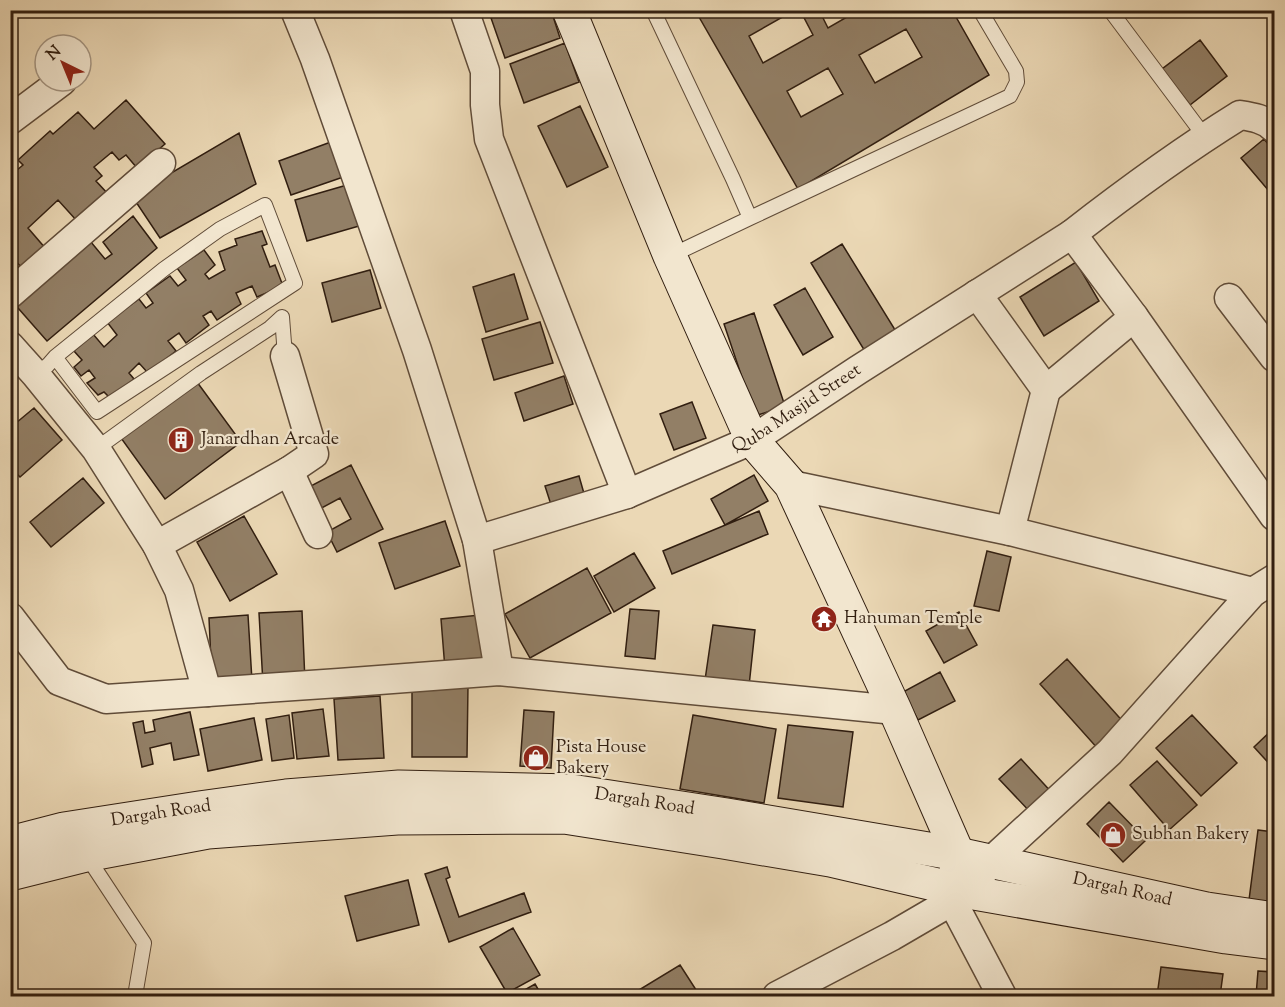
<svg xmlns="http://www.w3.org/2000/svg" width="1285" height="1007" viewBox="0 0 1285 1007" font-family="'Sorts Mill Goudy',serif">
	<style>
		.building { fill: #927f66; stroke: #311e10; stroke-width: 1.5; fill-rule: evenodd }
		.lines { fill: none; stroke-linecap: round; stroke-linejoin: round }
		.lane-casing { stroke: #604c39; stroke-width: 16 }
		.street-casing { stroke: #604c39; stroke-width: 31 }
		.secondary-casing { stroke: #311e10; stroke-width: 35 }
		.lane { stroke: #f2e6cf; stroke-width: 14 }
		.street { stroke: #f2e6cf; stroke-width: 28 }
		.secondary { stroke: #f2e6cf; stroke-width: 33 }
		.labels { text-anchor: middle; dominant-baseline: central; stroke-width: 4.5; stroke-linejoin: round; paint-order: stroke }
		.street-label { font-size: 18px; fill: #311e10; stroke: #f2e6cf }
		.poi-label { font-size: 18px; fill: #311e10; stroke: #f2e6cf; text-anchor: start }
	</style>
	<rect width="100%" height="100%" fill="#ebd8b5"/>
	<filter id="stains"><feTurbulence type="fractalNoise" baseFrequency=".00333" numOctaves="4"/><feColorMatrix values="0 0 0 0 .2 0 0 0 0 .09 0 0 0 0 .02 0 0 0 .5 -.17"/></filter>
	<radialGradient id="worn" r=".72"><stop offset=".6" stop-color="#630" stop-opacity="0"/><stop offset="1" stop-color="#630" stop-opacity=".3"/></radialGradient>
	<!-- building -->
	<path class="building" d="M511,10h40l9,28 -55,20 -14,-40z
		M695,10h100l-46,26 14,27 50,-28 -13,-25h19l9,18 31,-18h93l37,65 -191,114zM906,29l16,28 -47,26 -16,-28zM828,68l15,26 -42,23 -14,-26z
		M1200,40l27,36 -37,29 -28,-36z
		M565,43l14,39 -55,21 -14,-39z
		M126,100l39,44 -28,24 -11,-13 -7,5 -7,-8 -18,15 8,9 -6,5 12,13 -31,27 -19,-21 -30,28 18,21 -23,20 -13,-14v-79l13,-11 -5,-5 32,-29 3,3 25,-22 16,17z
		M580,106l28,61 -41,20 -29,-61z
		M239,133l17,51 -96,54 -28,-42z
		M339,139l13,35 -61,21 -12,-34z
		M1264,139l10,12v46l-33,-39z
		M354,183l12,41 -59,17 -12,-41z
		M133,216l24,32 -110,93 -36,-41 75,-64 19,23 7,-5 -9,-12z
		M262,231l5,13 -5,2 8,21 5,-2 8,21 -26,11 -5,-11 -16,7 5,11 -24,16 -6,-9 -8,5 6,9 -23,18 -7,-10 -11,8 8,10 -28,22 -9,-10 -10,10 5,6 -24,19 -6,-6 -6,3 -11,-12 8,-5 -6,-8 -8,6 -7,-9 8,-7 -8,-9 19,-17 11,13 13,-12 -10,-13 32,-23 7,9 7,-5 -7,-10 24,-17 8,10 8,-6 -9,-12 27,-18 11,15 -10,9 4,5 16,-9 -6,-18 18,-7 -2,-6z
		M842,244l55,89 -31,20 -55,-90z
		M1076,262l23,39 -55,35 -24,-39z
		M370,270l11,38 -49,14 -10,-39z
		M514,274l14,45 -42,13 -13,-45z
		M805,288l28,49 -30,18 -29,-50z
		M754,313l31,93 -30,10 -31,-92z
		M540,322l13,41 -59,17 -12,-41z
		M564,376l9,28 -49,17 -9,-28z
		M197,382l44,60 -76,57 -44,-61z
		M692,402l14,36 -32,12 -14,-36z
		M34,408l28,32 -42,37 -10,-10v-39z
		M351,465l32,64 -46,23 -10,-20 24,-13 -11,-21 -24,13 -11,-22z
		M754,475l14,26 -43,24 -14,-26z
		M579,476l8,28 -33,10 -9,-28z
		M83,478l21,25 -53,44 -21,-25z
		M759,511l9,23 -96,40 -9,-23z
		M244,516l33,58 -47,27 -33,-59z
		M445,521l15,45 -65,23 -16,-46z
		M987,551l24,6 -12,54 -25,-5z
		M634,553l21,35 -41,24 -20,-36z
		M587,568l24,45 -81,45 -25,-44z
		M630,609l29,2 -4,48 -30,-3z
		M302,611l3,71 -42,2 -4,-71z
		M959,612l18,33 -33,18 -18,-32z
		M248,615l4,66 -40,3 -3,-66z
		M480,615l4,51 -39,3 -4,-50z
		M713,625l42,5 -6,56 -44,-6z
		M1067,659l59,66 -27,25 -59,-66z
		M940,672l15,29 -37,19 -15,-28z
		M412,685h56l-1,72h-55z
		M380,696l4,62 -46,2 -4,-61z
		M323,709l6,47 -32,3 -5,-46z
		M524,710l30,2 -3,56 -31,-2z
		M190,712l9,43 -25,5 -3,-17 -21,5 3,16 -11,3 -9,-44 10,-2 2,12 10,-2 -2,-11z
		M289,715l5,43 -22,3 -6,-42z
		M693,715l83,14 -12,74 -84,-14z
		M1192,715l45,48 -36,33 -45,-48z
		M254,718l8,42 -54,11 -8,-42z
		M788,725l65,7 -10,75 -65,-9z
		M1274,728v41l-20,-22z
		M1021,759l33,36 -21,20 -34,-36z
		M1157,761l40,44 -28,25 -39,-45z
		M1109,802l37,38 -23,22 -36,-38z
		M1258,830l16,2v71l-25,-3z
		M447,867l3,10 -4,2 13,38 65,-24 7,19 -82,30 -24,-68z
		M408,880l11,45 -62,16 -12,-45z
		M513,928l27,47 -33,18 -27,-46z
		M680,965l20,31h-71z
		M1161,967l62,7 -3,22h-63z
		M1258,971l16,1v24h-18z
		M535,984l7,12h-28z"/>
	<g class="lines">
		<defs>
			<path id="lane" d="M653,10l80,169 17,39 -80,38
				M1110,10l95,127
				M750,218l260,-122 7,-14 -1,-11 -36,-61
				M36,375l12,-10 7,-8 109,-88 56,-40 45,-24 30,78 -198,129 -42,-55
				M96,449l105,-76 69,-45 12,-11 3,39
				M86,855l58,88 -9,53"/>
			<g id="street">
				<path d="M295,10l20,49 102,291 60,190 22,131"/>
				<path id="s1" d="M464,10l21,61v34l4,34 138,355 125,-54 106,-70 214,-136c54,-42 110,-83 168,-119 13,2 25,4 34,13"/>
				<path d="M10,120l52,-39"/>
				<path d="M1072,234l62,83 140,199"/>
				<path d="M10,294l151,-131"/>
				<path d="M977,294l69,96 88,-73"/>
				<path d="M1229,298l45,59"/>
				<path d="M10,346l26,29 60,74 61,96 22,45 28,102"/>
				<path d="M289,471l29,63"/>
				<path d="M791,485l219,46 243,61"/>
				<path d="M1010,531l36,-141"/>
				<path d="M477,540l150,-46"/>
				<path d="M157,545l132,-74 25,-17 -29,-98"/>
				<path d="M10,617l49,64 47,18 233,-16 160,-12 396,39"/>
				<path d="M980,876l10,-14 120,-110 143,-160 21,-13"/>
				<path d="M952,901l50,95"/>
				<path d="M777,996l115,-60 60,-35 2,-12"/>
			</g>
			<g id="secondary">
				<path d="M569,10l101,246 82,184 39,45 104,225 63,144 -2,18"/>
				<path id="s2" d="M10,843l54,-14 135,-21 87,-12 113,-9 172,4 156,24 231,39 249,55 67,10"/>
				<path d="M10,874l76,-19 122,-23 189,-14 167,-1 159,25 107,18 138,32 258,45 48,6"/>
			</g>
		</defs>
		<!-- lane casing -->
		<use href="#lane" class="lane-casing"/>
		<!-- street casing -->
		<use href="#street" class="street-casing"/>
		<!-- secondary casing -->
		<use href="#secondary" class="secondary-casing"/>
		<!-- lane -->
		<use href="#lane" class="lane"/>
		<!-- street -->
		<use href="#street" class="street"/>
		<!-- secondary -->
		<use href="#secondary" class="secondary"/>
	</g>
	<!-- icons -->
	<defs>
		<symbol id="building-disc" viewBox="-11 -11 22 22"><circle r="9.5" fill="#8f2418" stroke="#f2e6cf"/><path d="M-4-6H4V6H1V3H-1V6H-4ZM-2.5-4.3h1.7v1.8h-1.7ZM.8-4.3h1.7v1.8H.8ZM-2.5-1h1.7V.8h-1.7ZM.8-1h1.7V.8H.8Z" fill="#fff"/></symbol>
		<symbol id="temple-disc" viewBox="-11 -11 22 22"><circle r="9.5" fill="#8f2418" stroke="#f2e6cf"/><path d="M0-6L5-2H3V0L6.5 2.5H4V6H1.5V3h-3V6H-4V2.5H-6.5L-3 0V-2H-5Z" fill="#fff"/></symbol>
		<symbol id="shop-disc" viewBox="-11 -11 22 22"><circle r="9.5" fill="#8f2418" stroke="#f2e6cf"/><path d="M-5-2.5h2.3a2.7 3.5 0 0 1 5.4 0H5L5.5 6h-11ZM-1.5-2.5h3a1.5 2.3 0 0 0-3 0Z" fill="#fff"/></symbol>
	</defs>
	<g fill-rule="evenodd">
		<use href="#building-disc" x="166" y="425" width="30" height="30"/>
		<use href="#temple-disc" x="809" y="604" width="30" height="30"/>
		<use href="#shop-disc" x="521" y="743" width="30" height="30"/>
		<use href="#shop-disc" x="1098" y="820" width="30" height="30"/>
	</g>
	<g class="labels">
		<!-- street labels -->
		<g class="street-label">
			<text stroke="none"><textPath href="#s1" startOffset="704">Quba Masjid Street</textPath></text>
			<text stroke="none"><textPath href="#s2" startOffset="640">Dargah Road</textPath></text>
			<text stroke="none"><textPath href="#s2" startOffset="154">Dargah Road</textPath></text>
			<text stroke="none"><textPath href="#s2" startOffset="1126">Dargah Road</textPath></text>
		</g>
		<!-- poi labels -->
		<g class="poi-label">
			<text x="201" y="440">Janardhan Arcade</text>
			<text x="844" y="619">Hanuman Temple</text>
			<text x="556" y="748">Pista House<tspan x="556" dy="21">Bakery</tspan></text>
			<text x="1132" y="835">Subhan Bakery</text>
		</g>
	</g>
	<!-- margin -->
	<rect width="1285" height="1007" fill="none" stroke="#ebd8b5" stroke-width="36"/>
	<rect x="12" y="12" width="1261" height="983" fill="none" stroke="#311e10" stroke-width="3"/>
	<rect x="18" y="18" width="1249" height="971" fill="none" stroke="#311e10" stroke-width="1.5"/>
	<!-- north arrow -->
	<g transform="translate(63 63) rotate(317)"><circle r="28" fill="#f2e6cf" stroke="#a59683" stroke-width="1.5"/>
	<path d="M0-4.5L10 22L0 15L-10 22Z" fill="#8f2418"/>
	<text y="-9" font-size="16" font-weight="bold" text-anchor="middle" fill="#311e10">N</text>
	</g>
	<rect width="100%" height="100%" filter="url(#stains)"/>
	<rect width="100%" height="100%" fill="url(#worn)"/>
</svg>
